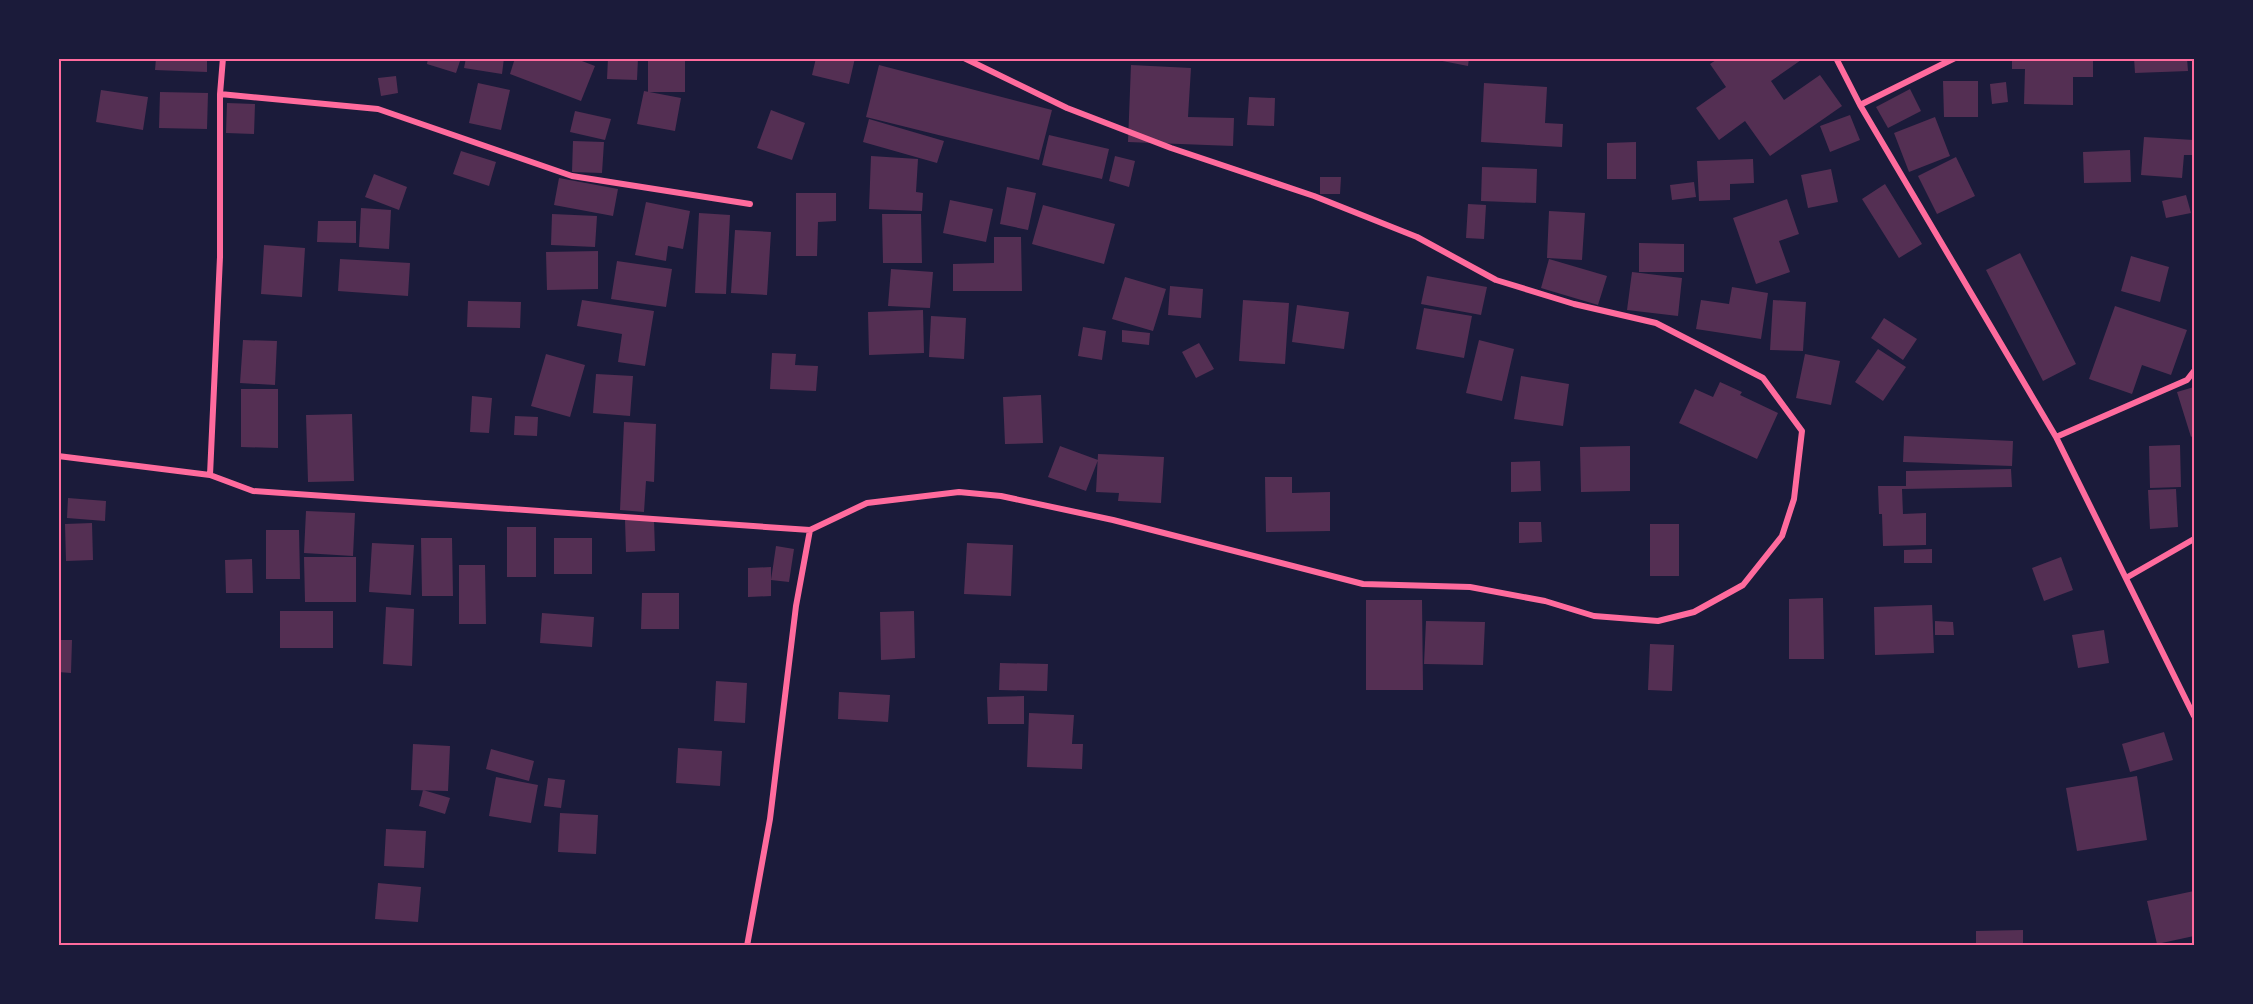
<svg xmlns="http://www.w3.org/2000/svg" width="2253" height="1004" viewBox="0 0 2253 1004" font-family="Commissioner,sans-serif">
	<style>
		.building { fill: #542f53 }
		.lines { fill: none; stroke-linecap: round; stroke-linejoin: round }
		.minor { stroke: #ff6b9d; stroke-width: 6 }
		.neatline { fill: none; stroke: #ff6b9d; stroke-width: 2 }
	</style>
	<rect width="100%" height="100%" fill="#1b1b3a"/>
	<!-- building -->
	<path class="building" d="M156,58h51v14l-52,-2z
		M428,58h33l-5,15 -29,-9z
		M466,58h38l-2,16 -38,-6z
		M515,58h59l21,8 -14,35 -71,-27z
		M608,58h30l-1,22 -30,-1z
		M648,58h37v34h-37z
		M816,58h39l-6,26 -37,-9z
		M1427,58h42l-1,8z
		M1719,58h85l-33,23 13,19 36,-25 22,31 -72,50 -25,-35 -26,19 -23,-32 30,-21 -16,-23z
		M2012,58h81v19h-20v28l-49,-1 1,-35h-13z
		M2134,58h53l1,13 -53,2z
		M879,65l173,45 -13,50 -173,-43z
		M1131,65l60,3 -3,49 46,1 -1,28 -105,-4z
		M396,76l2,17 -17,3 -3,-18z
		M1943,81h35v36h-34z
		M2006,82l2,20 -16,2 -2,-20z
		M478,83l32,7 -9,40 -32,-7z
		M1484,83l63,4 -2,36 18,1 -1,23 -81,-5z
		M1910,89l11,22 -33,17 -12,-21z
		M101,90l47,7 -5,33 -47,-8z
		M644,91l37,7 -6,33 -38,-7z
		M160,92l48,1 -1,36 -48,-1z
		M1249,97l26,1 -1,28 -27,-1z
		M227,103l28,1 -1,30 -28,-1z
		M771,110l34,13 -13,37 -35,-12z
		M575,111l36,8 -6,21 -35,-8z
		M1850,115l10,25 -30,12 -10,-26z
		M1935,117l15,39 -41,16 -15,-39z
		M869,119l75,22 -7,22 -74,-21z
		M1049,135l60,14 -7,30 -60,-14z
		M2144,137l50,3v15h-10l-2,23 -41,-3z
		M573,141l31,1 -2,31 -30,-1z
		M1636,142v37h-29v-36z
		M2130,150l1,32 -47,1 -1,-31z
		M461,151l35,11 -7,24 -36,-12z
		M871,156l47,3 -2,33 7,1 -1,18 -53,-2z
		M1115,156l20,5 -6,26 -20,-6z
		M1956,157l19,39 -38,18 -19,-38z
		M1753,159l1,24 -24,1v16l-31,1 -2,-40z
		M1482,167l55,2 -1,34 -55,-2z
		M1831,169l7,33 -30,6 -7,-33z
		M374,174l33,13 -8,23 -34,-13z
		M1320,177h21l-1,17h-20z
		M559,178l59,11 -5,27 -59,-11z
		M1694,182l2,15 -24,3 -2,-15z
		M1885,184l37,60 -23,14 -37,-59z
		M1007,187l29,6 -8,37 -28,-6z
		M796,193h40v28l-18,1 -1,34h-21z
		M2186,195l5,18 -25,5 -4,-17z
		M1787,199l12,35 -20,7 11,31 -34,12 -23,-66z
		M950,200l43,9 -7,33 -43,-9z
		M646,202l44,9 -7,38 -15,-3 -2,15 -31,-6z
		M1468,204l18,1 -2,34 -18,-1z
		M1043,205l72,19 -11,40 -72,-20z
		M361,208l30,2 -2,39 -30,-2z
		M1549,211l36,2 -3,47 -35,-2z
		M699,213l31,2 -4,79 -31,-1z
		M552,214l45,2 -2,31 -44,-2z
		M882,214h39l1,49h-39z
		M318,221h38v22l-39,-1z
		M735,230l36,2 -4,63 -36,-2z
		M994,237h27l1,54h-69v-27l41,-1z
		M1639,243l45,1v28h-45z
		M264,245l41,3 -3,49 -41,-3z
		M598,251v38l-51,1 -1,-38z
		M2020,253l56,111 -33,17 -57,-111z
		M2131,256l38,11 -9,35 -39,-11z
		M340,259l70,4 -2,33 -70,-5z
		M1549,259l58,17 -9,29 -57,-17z
		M617,261l55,8 -6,38 -55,-8z
		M891,269l42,3 -3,36 -42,-2z
		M1632,272l50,6 -4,38 -51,-6z
		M1427,276l60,11 -6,28 -60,-11z
		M1125,277l41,12 -13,42 -41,-12z
		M1170,286l33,3 -2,29 -33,-3z
		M1732,287l36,6 -7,46 -65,-10 5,-29 28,4z
		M582,300l72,11 -9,55 -27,-4 4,-28 -45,-8z
		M1243,300l46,3 -4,61 -46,-3z
		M1773,300l33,2 -3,49 -33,-1z
		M468,301l53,1 -1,26 -53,-1z
		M1297,305l52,7 -5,37 -52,-7z
		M2115,306l72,24 -16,45 -29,-10 -10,29 -43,-15z
		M1424,308l48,8 -8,42 -48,-9z
		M923,310l1,43 -55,2 -1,-43z
		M931,316l35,2 -2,41 -35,-2z
		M1884,318l33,21 -14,21 -32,-22z
		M1083,327l23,4 -4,29 -24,-4z
		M1122,330l28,3 -1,12 -27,-3z
		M243,340l34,1 -2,44 -35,-2z
		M1479,340l35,9 -12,52 -36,-8z
		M1199,343l15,26 -18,9 -14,-26z
		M1878,349l28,18 -23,34 -28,-19z
		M772,353l24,1 -1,11 23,1 -2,25 -46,-2z
		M546,354l39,11 -15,52 -39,-11z
		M1805,354l35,7 -9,44 -35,-7z
		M596,374l37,2 -3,40 -37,-3z
		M1521,376l48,8 -6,42 -49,-7z
		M1720,382l22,10 -2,3 38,18 -21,46 -78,-36 16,-34 18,8z
		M2194,387v48l-3,2 -14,-45z
		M241,389h37v59l-37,-1z
		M1041,395l2,48 -38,1 -2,-47z
		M472,396l20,2 -3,35 -19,-1z
		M352,414l2,67 -46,1 -2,-67z
		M515,416l23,1 -1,19 -23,-1z
		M624,422l32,2 -2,58 -8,-1 -2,31 -24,-2z
		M1904,436l109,5 -1,25 -109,-4z
		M2180,445l1,42 -31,1 -1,-42z
		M1060,446l38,14 -12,31 -38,-14z
		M1630,446v45l-49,1 -1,-45z
		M1098,454l66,3 -3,46 -43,-2 1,-8 -23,-1z
		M1540,461l1,30 -30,1v-30z
		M2011,469l1,18 -110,2 1,25 23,-1v32l-43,1 -1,-32h-3l-1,-28h28v-15z
		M1265,477h27v16l38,-1v39l-64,1z
		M2176,489l2,38 -28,2 -2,-39z
		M68,498l38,3 -1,20 -38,-3z
		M306,511l49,2 -2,43 -49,-3z
		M625,520h29l1,31 -29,1z
		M1519,522h22l1,20 -23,1z
		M92,523l1,37 -27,1 -1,-37z
		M1650,524h29v52h-29z
		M507,527h29v50h-29z
		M266,530h33l1,49h-34z
		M421,538h31l1,58h-31z
		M554,538h38v36h-38z
		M372,543l42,2 -3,50 -42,-3z
		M967,543l46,2 -2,51 -47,-2z
		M776,546l18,3 -5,33 -18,-2z
		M1932,549v14h-28v-13z
		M304,557h52v45h-51z
		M2061,557l12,33 -29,11 -12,-33z
		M252,559l1,34h-27l-1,-33z
		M459,565h26l1,59h-27z
		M771,567v29l-23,1v-29z
		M642,593h37v36h-38z
		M1823,598l1,61h-35v-60z
		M1366,600h56l1,90h-57z
		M1932,605l2,48 -59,2 -1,-48z
		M386,607l28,2 -2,57 -29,-2z
		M280,611h53v37h-53z
		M914,611l1,47 -34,2 -1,-48z
		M542,613l52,4 -2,30 -52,-4z
		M1426,621l59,1 -2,43 -59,-1z
		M1935,621l18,1 1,13h-19z
		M2104,630l5,33 -31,5 -6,-33z
		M58,640h14l-1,33 -13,-1z
		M1650,644l24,1 -2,46 -24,-1z
		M1000,663l48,1 -1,27 -48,-1z
		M716,681l31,2 -2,40 -31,-2z
		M839,692l51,3 -2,27 -50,-3z
		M1024,696v28h-36l-1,-27z
		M1029,713l45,2 -2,29h11l-1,25 -55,-2z
		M2164,732l9,28 -43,12 -8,-28z
		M413,744l37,2 -2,45 -37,-1z
		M678,748l44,3 -2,35 -44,-3z
		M491,749l43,12 -5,20 -43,-12z
		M2137,776l10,64 -70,11 -11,-63z
		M496,777l42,8 -7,38 -42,-7z
		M548,778l17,2 -4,28 -17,-2z
		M423,790l27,8 -5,16 -26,-8z
		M560,813l38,2 -2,39 -38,-2z
		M386,829l40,2 -2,37 -40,-2z
		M378,883l43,4 -3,35 -43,-3z
		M2194,891v45l-37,8 -10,-43z
		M2023,930v16h-47v-15z"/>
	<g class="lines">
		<!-- minor -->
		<path class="minor" d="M1836,58l24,47 196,332 138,279
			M220,94l158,15 194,67 178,28
			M1860,105l95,-47
			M2056,437l131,-57 7,-9
			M58,456l152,19 43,16 557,39
			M210,475l10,-218v-163l3,-36
			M2126,578l68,-39
			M747,946l23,-127 26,-213 14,-76 57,-27 92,-11 42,4 112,24 250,64 107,3 75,14 49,15 64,5 36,-9 49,-27 39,-49 12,-37 8,-68 -39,-53 -107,-55 -82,-19 -78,-24 -79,-43 -103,-41 -143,-48 -104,-40 -103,-50"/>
	</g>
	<!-- border -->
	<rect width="2253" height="1004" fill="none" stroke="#1b1b3a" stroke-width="120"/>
	<rect x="60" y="60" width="2133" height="884" class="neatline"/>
</svg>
